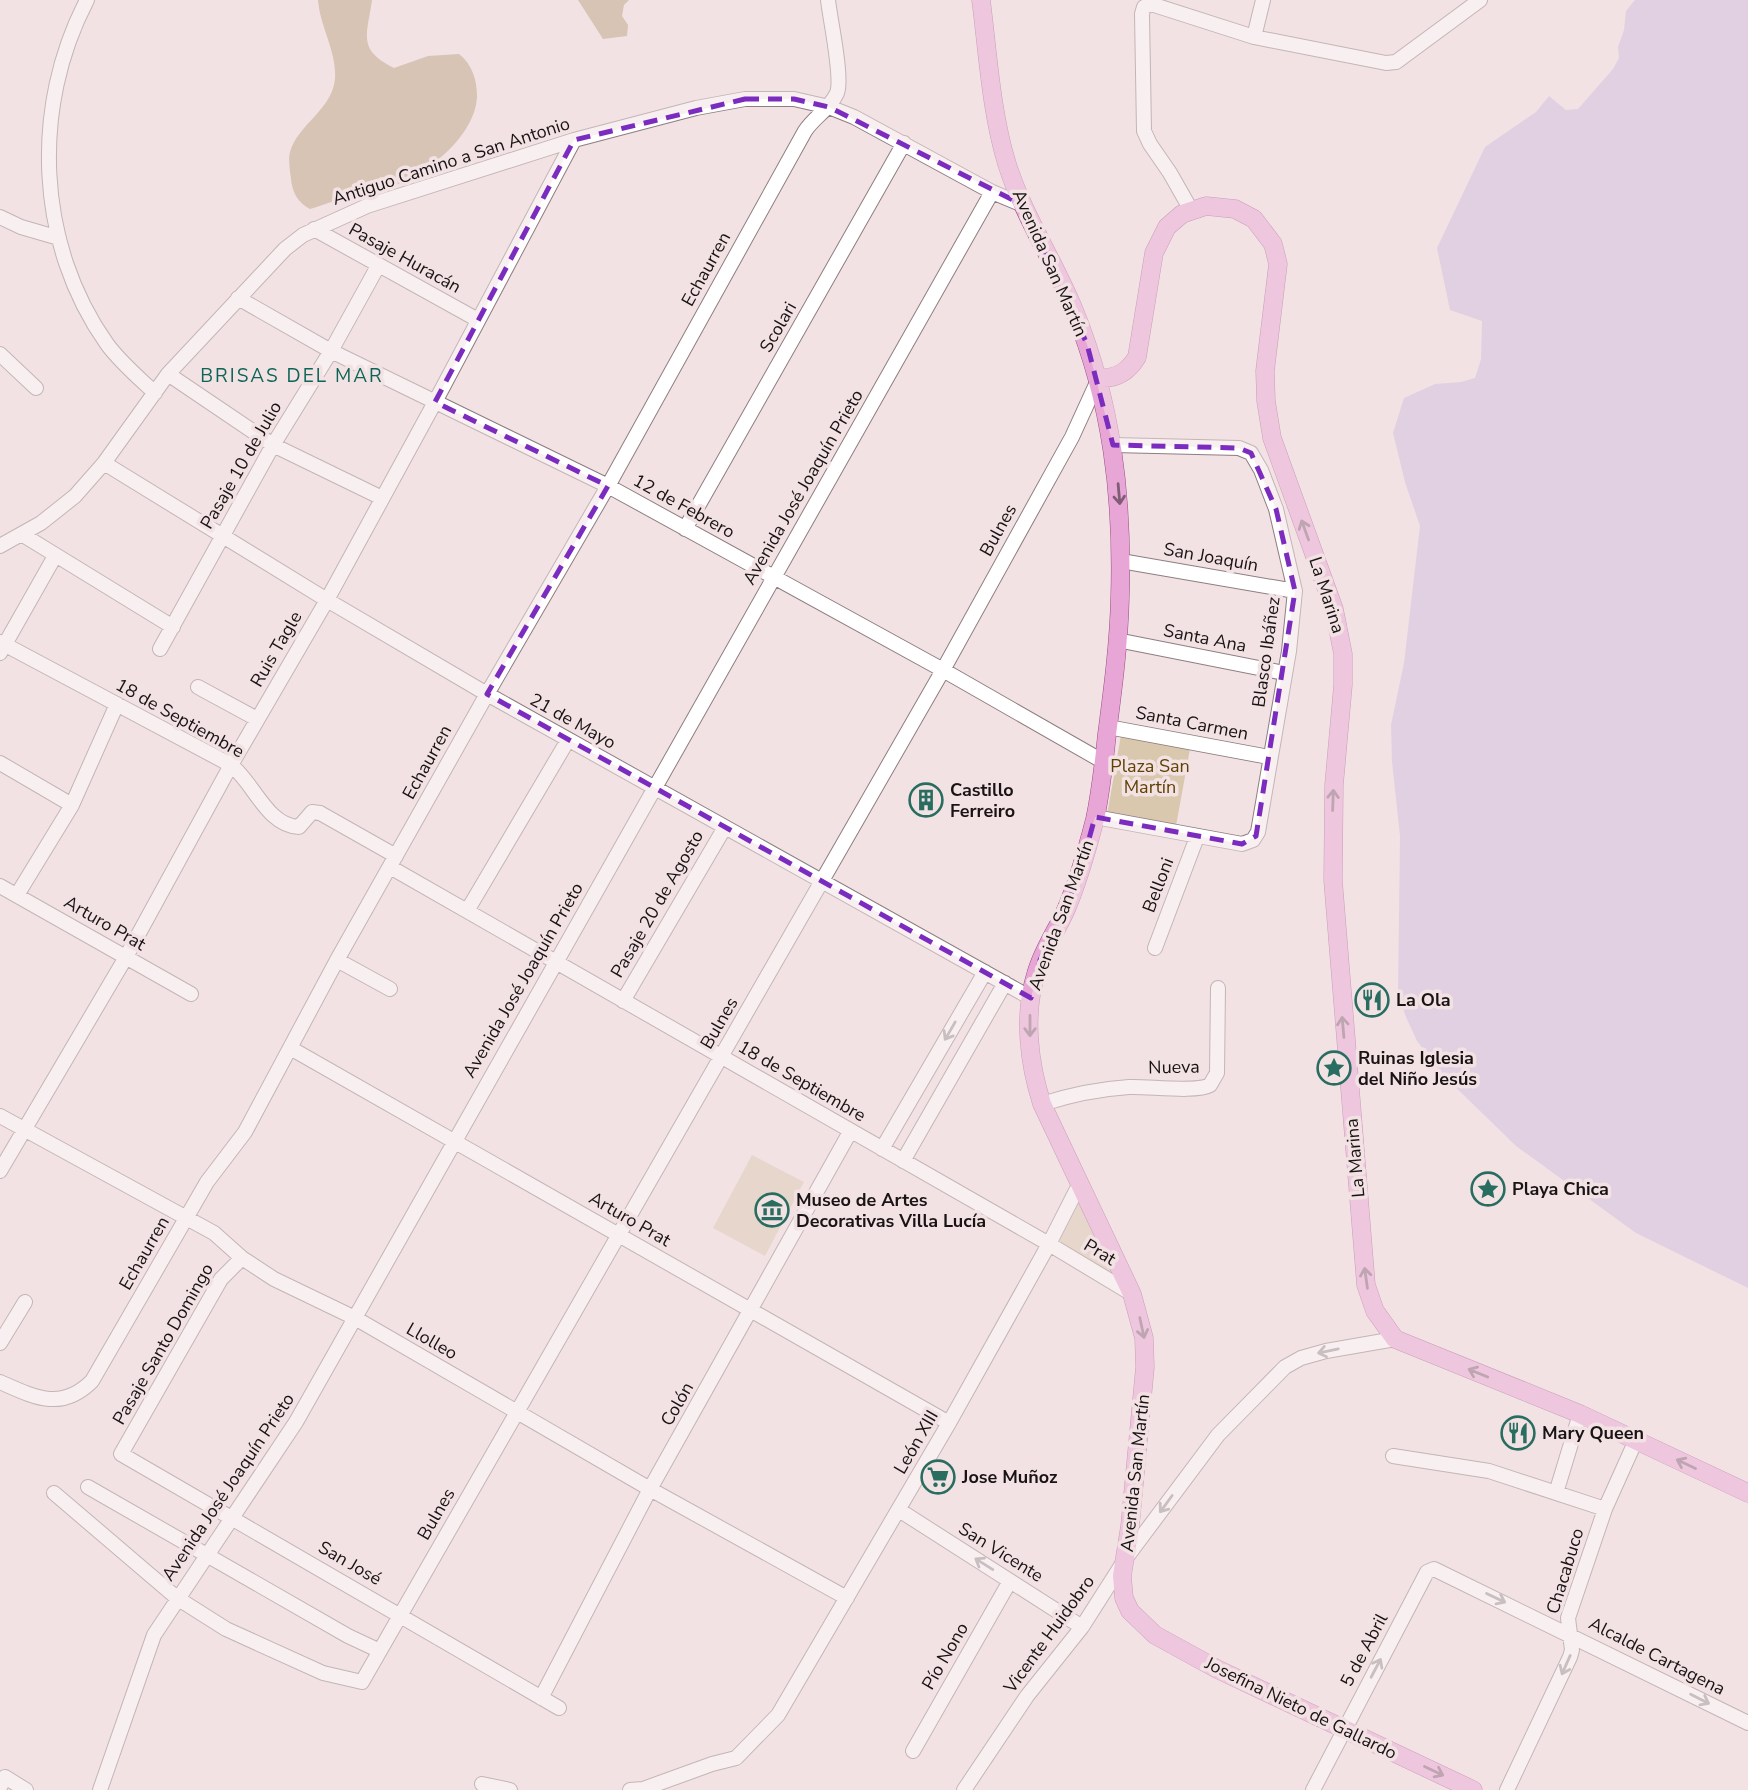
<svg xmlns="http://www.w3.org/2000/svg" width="1748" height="1790" viewBox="0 0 1748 1790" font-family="'Nunito Sans',sans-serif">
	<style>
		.green { fill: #d9c8ae }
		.forest { fill: #b59f7d }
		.water { fill: #cabbdf }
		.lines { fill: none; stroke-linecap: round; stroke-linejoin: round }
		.minor-casing { stroke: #8d7e80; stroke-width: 16 }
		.major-casing { stroke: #964c82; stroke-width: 19 }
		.minor { stroke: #fff; stroke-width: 14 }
		.major { stroke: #e8a6d7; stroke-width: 18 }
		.oneway { stroke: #805c76 }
		.oneway2 { stroke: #989595 }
		.marked { fill: none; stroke: #7b2cbf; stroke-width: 5; stroke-dasharray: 14 9; stroke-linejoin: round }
		.labels { text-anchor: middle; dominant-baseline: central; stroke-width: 7; stroke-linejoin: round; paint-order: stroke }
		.street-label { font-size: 18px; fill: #191314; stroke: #f3e2e4 }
		.park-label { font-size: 18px; fill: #5f4100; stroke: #f3e2e4 }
		.poi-label { font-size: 18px; font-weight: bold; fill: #191314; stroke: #f3e2e4; text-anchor: start }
		.neighbourhood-label { font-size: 19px; letter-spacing: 2px; fill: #0b6456; stroke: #f3e2e4 }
	</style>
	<rect width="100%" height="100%" fill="#f3e2e4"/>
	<!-- green -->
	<path class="green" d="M1121,735l69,14 -14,77 -69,-11z
		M752,1155l52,27 -39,74 -52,-28z
		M1082,1197l39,83 -62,-38z"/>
	<!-- forest -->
	<path class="forest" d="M318,0h54c-5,36 -15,49 22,68l34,-12 31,-2c13,10 18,26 18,42 -1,39 -49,78 -84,90 -13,5 -28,6 -42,10 -14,3 -27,9 -41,13 -12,-6 -18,-17 -19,-30 -1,-8 -3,-20 -1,-27 8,-28 42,-42 45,-73 2,-27 -15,-52 -17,-79z
		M578,0h51l-5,5 -2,11 6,9 -1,11 -24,3z"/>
	<!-- water -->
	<path class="water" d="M1635,0h113v1288l-112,-55 -120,-87 -73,-71 -26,-34 -11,-24 -8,-22 2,-159 -8,-74 -1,-37 13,-62 16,-137 -15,-44 -12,-49 11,-35 31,-14 26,-2 14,-4 6,-19 1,-38 -32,-11 -13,-62 48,-101 51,-35 13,-16 17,14 12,-1 35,-40 6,-11 -1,-11 6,-17 2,-19z"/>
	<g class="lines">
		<defs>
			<path id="minor" d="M87,0c-56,107 -51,244 20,344 13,18 32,34 48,49
				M1254,37l9,-37
				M1191,210l-21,-37 -20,-29 -6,-13 -2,-117 2,-7 7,-3 103,33 132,26 10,-1 84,-62
				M0,217l21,10 38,11
				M314,229l164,91
				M238,298l93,53 277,135 335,184 161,92
				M0,354l36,34
				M168,374l105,71 109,53
				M104,463l223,137 160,94 544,304
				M685,529l219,-386
				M23,535l150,92
				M0,546l41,-23 34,-27 29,-33 64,-89 117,-125 18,-14 64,-29 207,-66 122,-32 49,-9h49l35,8 25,10 138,75 31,13
				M1121,561l174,30
				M1117,640l167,33
				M0,642l231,123c23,18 36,61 68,62l13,-15 8,1 76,43
				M160,649l113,-204 58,-94 47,-85
				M0,653l55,-97
				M198,687l59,32
				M1108,727l161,30
				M0,763l72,42
				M1095,817l147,27 11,-4 5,-8 31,-181 6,-60 -19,-82 -15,-39 -10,-17 -12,-5 -126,-3
				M390,867l659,377 83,50
				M0,886l191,108
				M17,895l55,-90 45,-101
				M467,911l101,-171
				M1155,948l42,-111
				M337,960l53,29
				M623,1001l102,-174
				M292,1049l657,374
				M1042,1104c28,-9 57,-15 87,-17 19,-1 67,6 81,-2l7,-12 1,-85
				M0,1116l214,117 28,25 32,21 81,39 295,171 197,109
				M882,1149l103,-177
				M903,1161l102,-178
				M0,1171l126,-214 105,-192 96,-165 108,-198 139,-262
				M242,1258l-21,21 -100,175 438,254
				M0,1343l25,-41
				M0,1382c34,15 61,30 92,-1l115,-199 38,-50 92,-172 150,-266 121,-208 197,-355c9,-14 25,-22 32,-38 6,-15 -7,-74 -9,-93
				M1393,1456l96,15 116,38
				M88,1487l260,149 32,15
				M54,1493l123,105 49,31 97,44 39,9 581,-1012 129,-233 27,-59
				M1556,1493l24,-79
				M899,1510l183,117
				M541,1698l109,-209 200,-357
				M913,1751l97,-170
				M482,1784l28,6
				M0,1787l5,-10 21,13
				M100,1790l54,-155 142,-213 696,-1230
				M630,1790l13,-1 69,-25 24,-6 42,-43 171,-292 100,-179 31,-61
				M964,1790l63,-94 55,-69 44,-69 92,-123 67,-68 16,-9 25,-7 69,-12
				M1313,1790l114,-218 7,-3 314,154
				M1507,1790l63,-133 2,-7 -4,-32 37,-109 31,-69"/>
			<path id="major" d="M981,0c7,54 10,112 26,164 16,51 47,97 67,146 38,93 49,187 46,287 -1,45 -7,91 -13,137 -3,28 -6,57 -12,85 -8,31 -17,63 -30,93 -10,21 -23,40 -29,62 -13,41 -7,90 6,130l90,190 12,44 1,29 -15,159 -8,50 2,22 6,13 25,24 62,34 256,121
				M1099,378c17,1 29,-6 38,-21l17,-104 13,-26 15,-13 24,-8 29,3 19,10 19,25 5,20 -13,107 1,30 6,37 62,171 9,45v31l-9,100 -1,95 33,405 9,26 20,28 185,75 168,79"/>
		</defs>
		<!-- minor casing -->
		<use href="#minor" class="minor-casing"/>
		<!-- major casing -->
		<use href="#major" class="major-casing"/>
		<!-- minor -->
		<use href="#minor" class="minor"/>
		<!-- major -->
		<use href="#major" class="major"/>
	</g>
	<!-- one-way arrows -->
	<defs><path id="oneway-shaft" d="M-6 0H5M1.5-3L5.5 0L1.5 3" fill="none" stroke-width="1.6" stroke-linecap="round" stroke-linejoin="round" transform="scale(1.75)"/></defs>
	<g class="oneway">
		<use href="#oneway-shaft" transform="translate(1119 494) rotate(85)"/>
		<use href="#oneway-shaft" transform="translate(1305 530) rotate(-110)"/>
		<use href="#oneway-shaft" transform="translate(1333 800) rotate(-88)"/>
		<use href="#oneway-shaft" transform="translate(1030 1026) rotate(90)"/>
		<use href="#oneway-shaft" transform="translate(1343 1027) rotate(-95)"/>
		<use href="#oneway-shaft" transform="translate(1366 1278) rotate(-98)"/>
		<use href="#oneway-shaft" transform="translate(1142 1328) rotate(78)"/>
		<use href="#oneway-shaft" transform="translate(1478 1373) rotate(-158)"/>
		<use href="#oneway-shaft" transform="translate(1686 1464) rotate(-155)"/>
		<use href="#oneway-shaft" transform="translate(1434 1771) rotate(25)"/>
	</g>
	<g class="oneway2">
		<use href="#oneway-shaft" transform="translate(950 1031) rotate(120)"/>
		<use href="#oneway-shaft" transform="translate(1328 1351) rotate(168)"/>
		<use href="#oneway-shaft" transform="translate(1166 1504) rotate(126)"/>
		<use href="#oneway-shaft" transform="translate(984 1564) rotate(-148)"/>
		<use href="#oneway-shaft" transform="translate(1496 1598) rotate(26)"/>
		<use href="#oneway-shaft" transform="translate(1566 1665) rotate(114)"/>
		<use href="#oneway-shaft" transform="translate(1376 1668) rotate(-62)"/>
		<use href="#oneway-shaft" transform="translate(1700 1699) rotate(27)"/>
	</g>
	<!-- marked area -->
	<path d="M0 0H1748V1790H0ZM745,99h49l35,8 194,98 64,139 26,101 126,3 12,5 25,56 19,82 -39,245 -14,8 -147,-27 -17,62 -38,81 -9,38 -544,-304 121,-208 -173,-84 139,-262z" fill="#f3e2e4" fill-opacity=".55" fill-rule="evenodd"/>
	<path class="marked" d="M745,99h49l35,8 194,98 64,139 26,101 126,3 12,5 25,56 19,82 -39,245 -14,8 -147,-27 -17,62 -38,81 -9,38 -544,-304 121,-208 -173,-84 139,-262z"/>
	<!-- icons -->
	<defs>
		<symbol id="building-ring" viewBox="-11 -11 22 22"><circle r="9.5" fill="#f3e2e4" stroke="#296d60" stroke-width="1.5"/><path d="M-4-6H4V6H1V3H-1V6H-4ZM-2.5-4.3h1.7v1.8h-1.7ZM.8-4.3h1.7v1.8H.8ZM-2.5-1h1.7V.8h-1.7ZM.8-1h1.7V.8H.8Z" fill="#296d60"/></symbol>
		<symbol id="restaurant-ring" viewBox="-11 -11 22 22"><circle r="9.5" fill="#f3e2e4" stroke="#296d60" stroke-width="1.5"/><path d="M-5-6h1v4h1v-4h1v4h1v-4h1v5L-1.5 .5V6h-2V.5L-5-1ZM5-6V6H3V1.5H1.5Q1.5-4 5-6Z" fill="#296d60"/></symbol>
		<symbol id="sight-ring" viewBox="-11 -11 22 22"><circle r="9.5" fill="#f3e2e4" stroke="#296d60" stroke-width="1.5"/><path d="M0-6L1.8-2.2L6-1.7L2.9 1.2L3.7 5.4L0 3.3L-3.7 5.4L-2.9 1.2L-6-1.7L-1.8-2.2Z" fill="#296d60"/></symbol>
		<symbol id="museum-ring" viewBox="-11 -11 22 22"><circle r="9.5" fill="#f3e2e4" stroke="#296d60" stroke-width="1.5"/><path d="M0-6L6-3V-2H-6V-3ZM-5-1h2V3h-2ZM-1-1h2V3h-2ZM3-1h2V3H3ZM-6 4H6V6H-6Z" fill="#296d60"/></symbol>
		<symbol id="supermarket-ring" viewBox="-11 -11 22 22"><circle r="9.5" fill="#f3e2e4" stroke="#296d60" stroke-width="1.5"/><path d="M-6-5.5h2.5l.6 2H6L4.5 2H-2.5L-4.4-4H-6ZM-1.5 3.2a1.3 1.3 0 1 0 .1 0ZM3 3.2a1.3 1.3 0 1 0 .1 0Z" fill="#296d60"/></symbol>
	</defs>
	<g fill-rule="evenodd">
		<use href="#building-ring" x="907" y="781" width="38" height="38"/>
		<use href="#restaurant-ring" x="1353" y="981" width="38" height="38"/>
		<use href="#sight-ring" x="1315" y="1049" width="38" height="38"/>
		<use href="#sight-ring" x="1469" y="1170" width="38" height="38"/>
		<use href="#museum-ring" x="753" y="1191" width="38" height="38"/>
		<use href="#restaurant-ring" x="1499" y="1414" width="38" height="38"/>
		<use href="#supermarket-ring" x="919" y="1458" width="38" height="38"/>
	</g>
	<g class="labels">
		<!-- street labels -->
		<g class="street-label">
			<text transform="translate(451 161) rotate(-18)">Antiguo Camino a San Antonio</text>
			<text transform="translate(405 258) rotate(29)">Pasaje Huracán</text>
			<text transform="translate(1050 263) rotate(66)">Avenida San Martín</text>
			<text transform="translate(706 269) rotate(-61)">Echaurren</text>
			<text transform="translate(778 327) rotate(-60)">Scolari</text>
			<text transform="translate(241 465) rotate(-60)">Pasaje 10 de Julio</text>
			<text transform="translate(803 487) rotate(-60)">Avenida José Joaquín Prieto</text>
			<text transform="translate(684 506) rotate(29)">12 de Febrero</text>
			<text transform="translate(998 530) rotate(-61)">Bulnes</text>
			<text transform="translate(1211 557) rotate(10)">San Joaquín</text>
			<text transform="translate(1327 595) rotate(72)">La Marina</text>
			<text transform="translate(1205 638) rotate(11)">Santa Ana</text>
			<text transform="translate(276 649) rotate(-60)">Ruis Tagle</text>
			<text transform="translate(1266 652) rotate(-82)">Blasco Ibáñez</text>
			<text transform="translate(180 718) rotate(29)">18 de Septiembre</text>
			<text transform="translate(573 721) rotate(29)">21 de Mayo</text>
			<text transform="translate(1192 723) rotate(11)">Santa Carmen</text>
			<text transform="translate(427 762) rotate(-61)">Echaurren</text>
			<text transform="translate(1158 885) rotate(-69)">Belloni</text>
			<text transform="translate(657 904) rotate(-60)">Pasaje 20 de Agosto</text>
			<text transform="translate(1061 915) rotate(-70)">Avenida San Martín</text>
			<text transform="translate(105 923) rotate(30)">Arturo Prat</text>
			<text transform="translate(523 980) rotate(-60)">Avenida José Joaquín Prieto</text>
			<text transform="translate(719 1023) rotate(-60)">Bulnes</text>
			<text transform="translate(1174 1067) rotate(-1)">Nueva</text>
			<text transform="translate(802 1081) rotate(30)">18 de Septiembre</text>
			<text transform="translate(1355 1158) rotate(-95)">La Marina</text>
			<text transform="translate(630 1219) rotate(30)">Arturo Prat</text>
			<text transform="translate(1100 1252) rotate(31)">Prat</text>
			<text transform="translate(144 1253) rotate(-60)">Echaurren</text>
			<text transform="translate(432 1341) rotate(30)">Llolleo</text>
			<text transform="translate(163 1344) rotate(-60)">Pasaje Santo Domingo</text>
			<text transform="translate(677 1404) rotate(-60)">Colón</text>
			<text transform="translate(916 1442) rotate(-60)">León XIII</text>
			<text transform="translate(1135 1473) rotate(-84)">Avenida San Martín</text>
			<text transform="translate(228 1487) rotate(-56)">Avenida José Joaquín Prieto</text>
			<text transform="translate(436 1514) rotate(-60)">Bulnes</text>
			<text transform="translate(1001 1552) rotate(32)">San Vicente</text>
			<text transform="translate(350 1563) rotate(30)">San José</text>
			<text transform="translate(1565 1571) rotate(-73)">Chacabuco</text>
			<text transform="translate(1049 1634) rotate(-54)">Vicente Huidobro</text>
			<text transform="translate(1364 1650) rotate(-62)">5 de Abril</text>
			<text transform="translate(945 1656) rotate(-60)">Pío Nono</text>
			<text transform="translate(1657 1656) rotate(27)">Alcalde Cartagena</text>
			<text transform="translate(1301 1708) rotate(26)">Josefina Nieto de Gallardo</text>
		</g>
		<!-- park labels -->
		<g class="park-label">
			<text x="1150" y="766">Plaza San<tspan x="1150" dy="21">Martín</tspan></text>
		</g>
		<!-- poi labels -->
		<g class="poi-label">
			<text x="950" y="790">Castillo<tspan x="950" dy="21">Ferreiro</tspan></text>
			<text x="1396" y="1000">La Ola</text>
			<text x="1358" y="1058">Ruinas Iglesia<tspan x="1358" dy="21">del Niño Jesús</tspan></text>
			<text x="1512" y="1189">Playa Chica</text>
			<text x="796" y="1200">Museo de Artes<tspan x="796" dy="21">Decorativas Villa Lucía</tspan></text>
			<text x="1542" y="1433">Mary Queen</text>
			<text x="962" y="1477">Jose Muñoz</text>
		</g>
		<!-- neighbourhood labels -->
		<g class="neighbourhood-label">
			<text x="292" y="376">BRISAS DEL MAR</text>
		</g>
	</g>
</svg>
